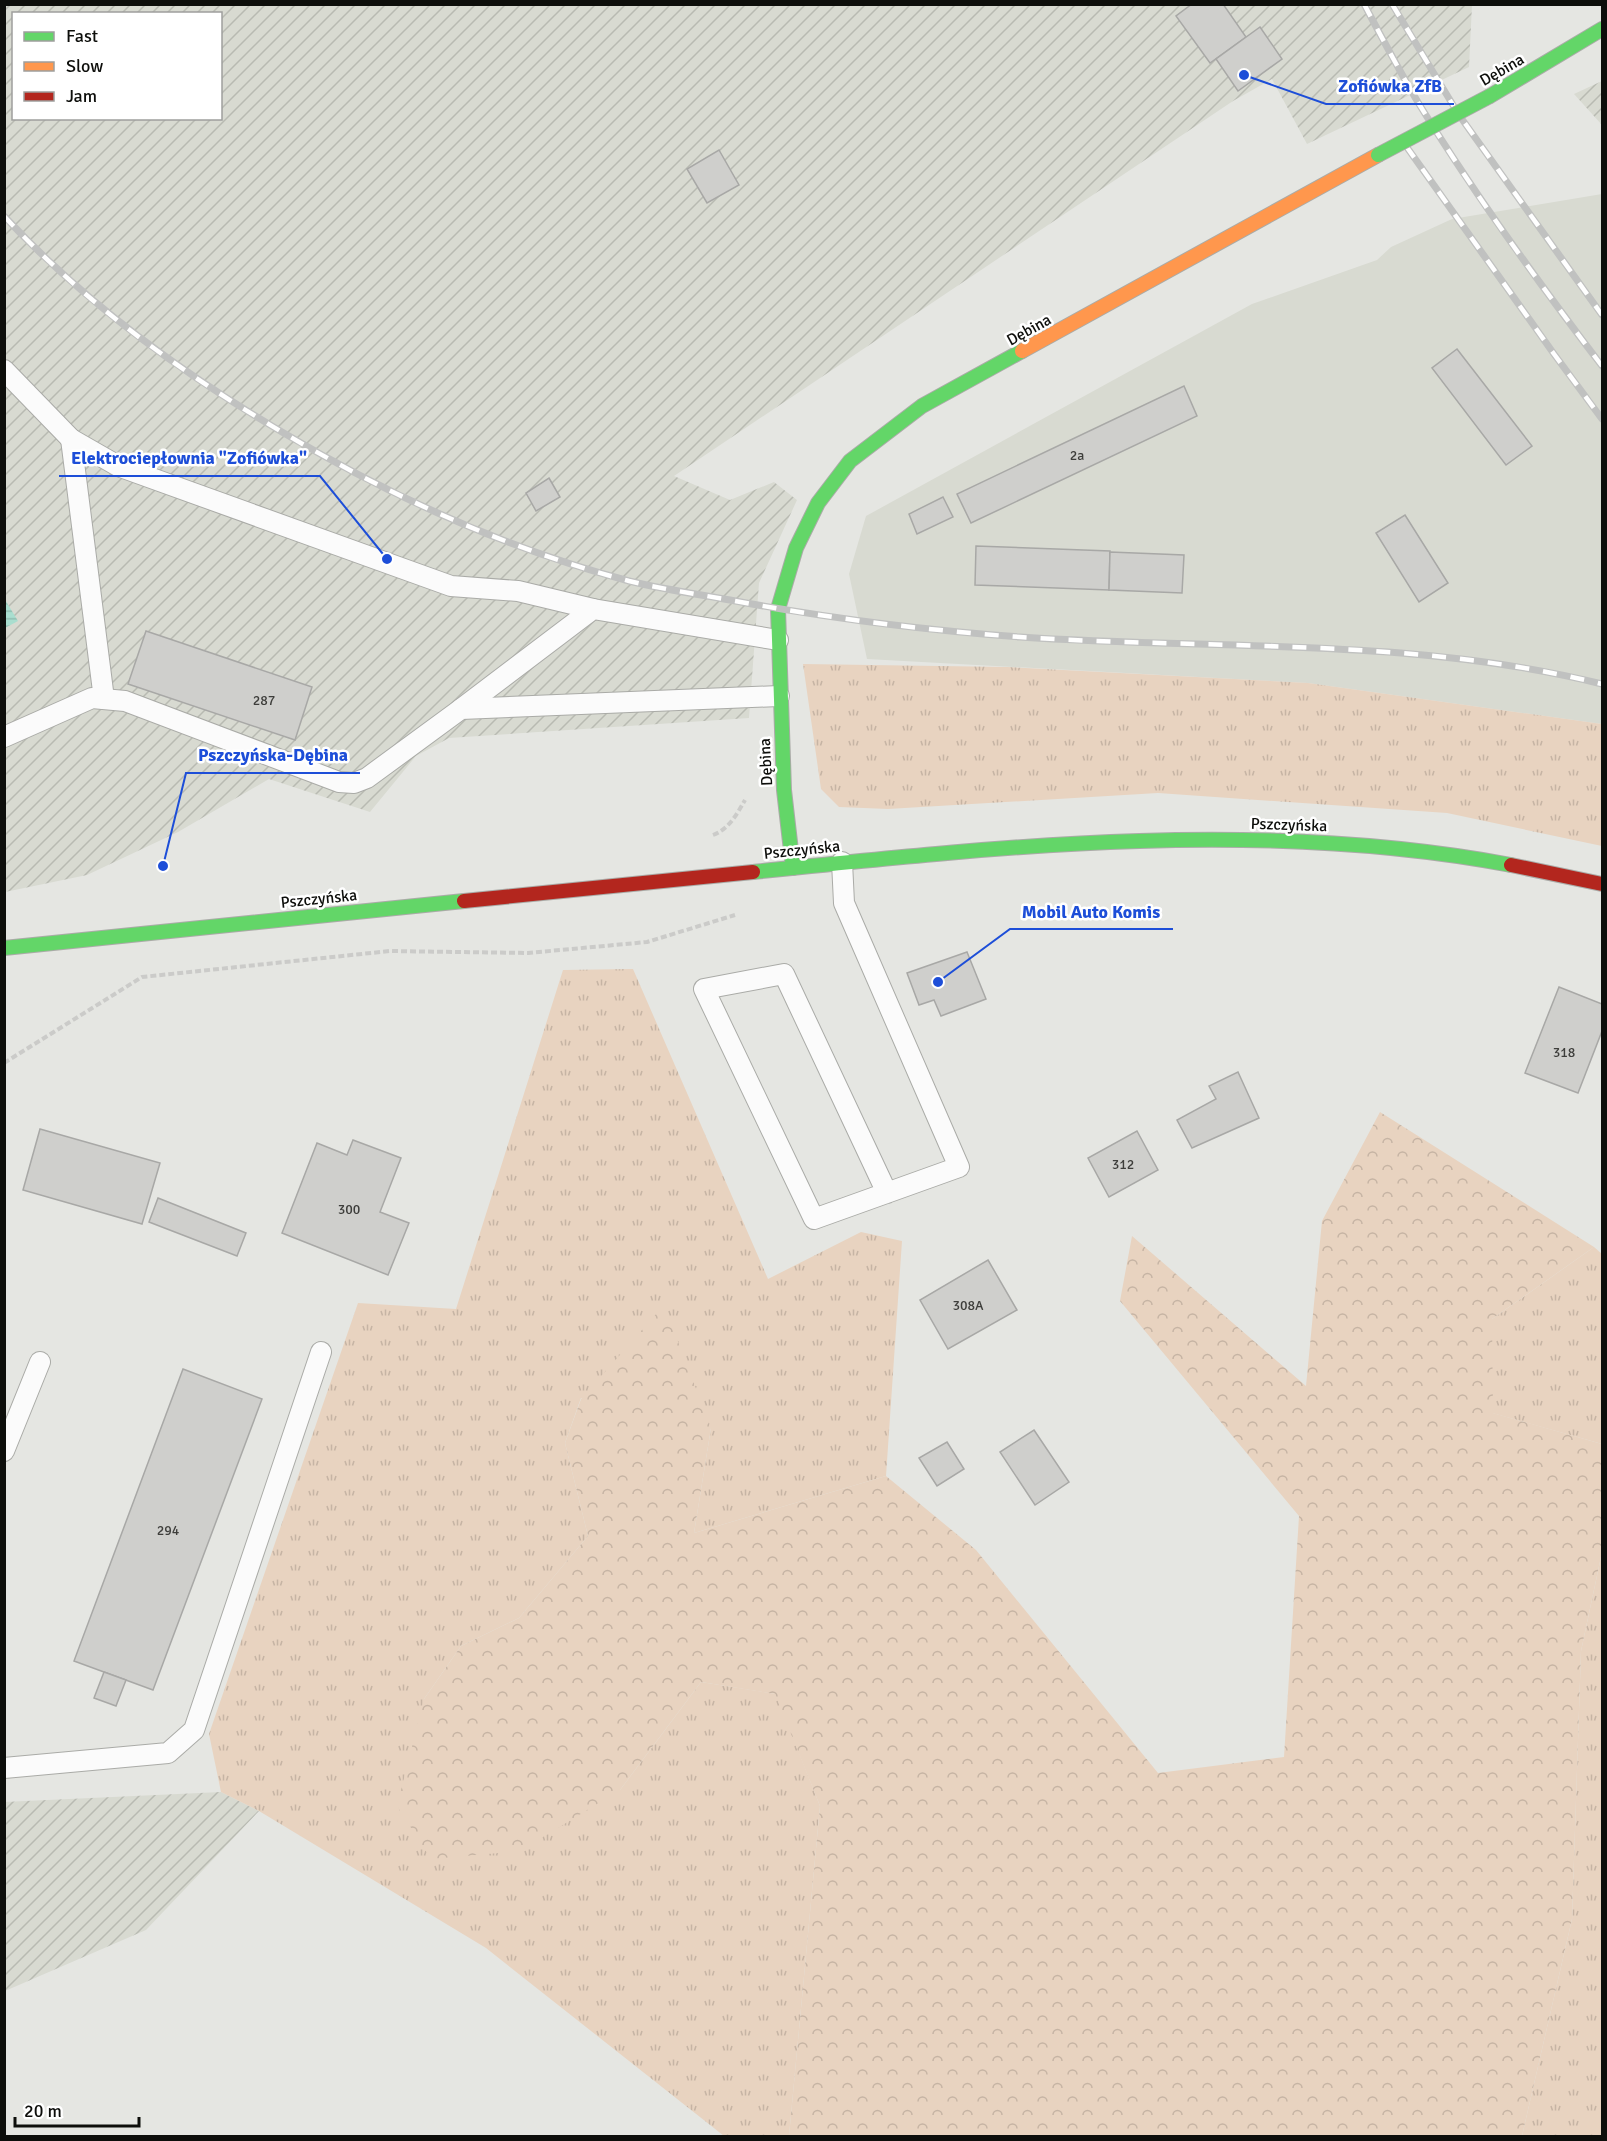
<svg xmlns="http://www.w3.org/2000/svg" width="1607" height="2141" font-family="Signika,sans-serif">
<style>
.built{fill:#d8dad1}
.industrial{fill:url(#industrial-furrows);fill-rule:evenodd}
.grass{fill:url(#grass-tufts)}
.forest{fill:url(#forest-crowns)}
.water{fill:url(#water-rules)}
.building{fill:#cfcfcc;stroke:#a8a8a6;stroke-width:1.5}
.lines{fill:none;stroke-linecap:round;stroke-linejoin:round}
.lane-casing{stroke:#aaaba7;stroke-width:22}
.fast-casing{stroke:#aaaba7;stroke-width:16}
.slow-casing{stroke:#aaaba7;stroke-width:16}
.jam-casing{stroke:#aaaba7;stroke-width:16}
.path{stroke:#cbcbc9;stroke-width:4;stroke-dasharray:6 3;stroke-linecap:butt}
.lane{stroke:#fbfbfb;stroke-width:20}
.fast{stroke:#63d668;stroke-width:14}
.slow{stroke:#ff974d;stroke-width:14}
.jam{stroke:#b3261e;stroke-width:14}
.rail-casing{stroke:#c0c1c0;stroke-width:7}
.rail{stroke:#fff;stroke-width:4.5;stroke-dasharray:14;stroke-linecap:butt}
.fast-bridge-casing{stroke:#aaaba7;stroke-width:16;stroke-linecap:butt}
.fast-bridge{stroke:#63d668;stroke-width:14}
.labels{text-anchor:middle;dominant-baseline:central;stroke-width:5;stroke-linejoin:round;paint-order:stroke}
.number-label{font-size:14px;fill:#3e3e3b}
.street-label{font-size:16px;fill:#0d0e0b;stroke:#fff}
.leader{fill:none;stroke:#1d4ed8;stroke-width:2}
.callout-dot{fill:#1d4ed8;stroke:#fff;stroke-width:2}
.callout-label{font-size:18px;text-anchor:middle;font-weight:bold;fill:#1d4ed8;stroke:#fff;stroke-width:5;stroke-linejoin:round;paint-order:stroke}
</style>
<defs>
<pattern id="industrial-furrows" width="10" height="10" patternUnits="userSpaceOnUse" patternTransform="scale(1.5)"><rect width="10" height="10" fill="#d8dad1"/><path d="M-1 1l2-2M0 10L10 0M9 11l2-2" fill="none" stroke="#b8bab2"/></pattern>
<pattern id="grass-tufts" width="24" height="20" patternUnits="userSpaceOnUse" patternTransform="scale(1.5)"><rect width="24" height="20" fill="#e8d3c0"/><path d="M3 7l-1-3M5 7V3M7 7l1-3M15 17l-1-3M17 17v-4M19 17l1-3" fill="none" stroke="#c6b4a4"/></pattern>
<pattern id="forest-crowns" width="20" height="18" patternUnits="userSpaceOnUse" patternTransform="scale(1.5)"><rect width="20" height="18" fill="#e8d3c0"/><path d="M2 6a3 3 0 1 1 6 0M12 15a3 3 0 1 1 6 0" fill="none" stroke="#c6b4a4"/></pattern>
<pattern id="water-rules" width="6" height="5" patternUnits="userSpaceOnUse" patternTransform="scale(1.5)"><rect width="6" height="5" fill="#a9decf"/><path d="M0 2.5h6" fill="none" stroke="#90bdb0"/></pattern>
</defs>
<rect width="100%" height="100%" fill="#e5e6e2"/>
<!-- built -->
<polygon class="built" points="1602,194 1602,724 1308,683 867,659 849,574 866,516 1252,304 1377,260 1391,247 1452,219"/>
<!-- industrial -->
<g class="industrial">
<path d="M 4,5 L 1472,5 L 1469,67 L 1307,144 L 1272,79 L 1233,101 L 674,476 L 730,500 L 774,482 L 797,500 L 759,583 L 749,718 L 449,738 L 416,756 L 370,812 L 269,779 L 178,832 L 87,875 L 5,892 ZM 14,14 L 220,14 L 220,118 L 14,118 Z"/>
<polygon points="1602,81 1602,125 1574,94"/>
<polygon points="221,1792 259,1811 146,1930 5,1991 4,1802"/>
</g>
<!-- grass -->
<g class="grass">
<polygon points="803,664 1007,667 1308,683 1602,724 1602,846 1447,813 1158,793 888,809 839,807 821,789"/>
<polygon points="633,969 768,1279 861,1232 902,1241 886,1476 694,1533 711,1428 581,1398 565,1443 588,1536 519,1618 461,1646 424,1699 620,1790 701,1682 776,1694 820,1806 789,2136 724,2136 486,1948 259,1811 221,1792 209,1734 358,1303 456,1309 563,970"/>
<polygon points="1594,1247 1602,1254 1602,1444 1492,1413 1492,1319"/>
<polygon points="1602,1552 1602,2136 1522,2136 1572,1919 1581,1651"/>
</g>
<!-- forest -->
<polygon class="forest" points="1380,1112 1594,1247 1492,1319 1493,1413 1602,1444 1602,1552 1581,1651 1572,1919 1522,2136 789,2136 820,1806 775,1694 701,1682 620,1790 520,1851 431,1859 397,1806 424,1699 461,1646 519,1618 588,1536 565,1443 581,1399 664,1305 711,1428 694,1533 886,1476 976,1550 1158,1773 1284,1757 1299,1516 1120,1301 1132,1236 1306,1386 1322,1221"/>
<!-- water -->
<polygon class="water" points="4,598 18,621 5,628 4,628"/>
<!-- building -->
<g class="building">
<polygon points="1192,4 1223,4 1246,37 1210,63 1176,16"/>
<polygon points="1260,27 1282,59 1238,91 1216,59"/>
<polygon points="719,150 739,185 707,203 687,169"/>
<polygon points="1457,349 1532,446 1506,465 1432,368"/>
<polygon points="1184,386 1197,416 971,523 957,494"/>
<polygon points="549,478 560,497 536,511 526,493"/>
<polygon points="943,497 953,517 917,534 909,514"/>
<polygon points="1405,515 1448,583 1419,602 1376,533"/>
<polygon points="976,546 1110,551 1109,590 975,585"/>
<polygon points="1110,552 1184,555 1182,593 1109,590"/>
<polygon points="146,631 312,687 295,740 128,684"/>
<polygon points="967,952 986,999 941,1016 934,1000 919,1005 907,973"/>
<polygon points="1559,987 1602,1004 1602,1031 1578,1093 1525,1073"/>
<polygon points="1238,1072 1259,1118 1192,1148 1177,1120 1216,1099 1209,1086"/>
<polygon points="40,1129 160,1163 142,1224 23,1190"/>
<polygon points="1137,1131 1158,1170 1109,1197 1088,1158"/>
<polygon points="353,1140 401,1158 380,1212 409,1223 388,1275 282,1233 317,1143 347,1155"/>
<polygon points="158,1198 246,1233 237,1256 149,1222"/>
<polygon points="988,1260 1017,1310 948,1349 920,1300"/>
<polygon points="183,1369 262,1399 153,1690 74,1661"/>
<polygon points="1034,1430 1069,1482 1035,1505 1000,1452"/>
<polygon points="947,1442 964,1469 937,1486 919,1458"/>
<polygon points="104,1672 126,1680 116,1706 94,1698"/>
</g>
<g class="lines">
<defs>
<g id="lane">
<polyline points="4,370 71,439 118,466 451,586 518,591 593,609"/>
<polyline points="71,439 104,699"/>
<polyline points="461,709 593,609 778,640"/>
<polyline points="4,737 92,698 125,701 339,782 354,783 367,778 461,709 779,696"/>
<polyline points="842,862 844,903 959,1167 814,1219 704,989 784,974 887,1193"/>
<polyline points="4,1451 40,1362"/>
<polyline points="4,1768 168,1753 194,1730 321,1352"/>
</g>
<g id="fast">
<polyline points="1490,96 1602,29"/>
<polyline points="793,868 784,790 778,609 796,548 818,503 850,461 922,406 1022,351"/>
<path d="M 753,872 C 1004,846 1261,818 1511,865"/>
<polyline points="4,948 464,901"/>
</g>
<polyline id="slow" points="1022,351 1378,155"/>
<g id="jam">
<polyline points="1511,865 1602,884"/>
<polyline points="464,901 753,872"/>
</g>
</defs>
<!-- lane casing -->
<use href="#lane" class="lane-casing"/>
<!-- fast casing -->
<use href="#fast" class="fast-casing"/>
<!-- slow casing -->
<use href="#slow" class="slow-casing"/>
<!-- jam casing -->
<use href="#jam" class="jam-casing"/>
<!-- path -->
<g class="path">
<path d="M 713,835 C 729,829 737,814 745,800"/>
<polyline points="4,1063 142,977 390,951 528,953 647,942 735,915"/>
</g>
<!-- lane -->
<use href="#lane" class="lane"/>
<!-- fast -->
<use href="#fast" class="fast"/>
<!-- slow -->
<use href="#slow" class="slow"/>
<!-- jam -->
<use href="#jam" class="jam"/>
<defs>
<g id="rail">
<path d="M 1364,4 C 1382,38 1400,72 1419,104 C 1475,195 1538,282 1602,366"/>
<polyline points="1392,4 1459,115 1602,315"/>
<polyline points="1406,146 1554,354 1602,419"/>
<path d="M 4,216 C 85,303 180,372 282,432 C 390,496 507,549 629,581 C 662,589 696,594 730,600 C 826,618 923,630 1020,637 C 1215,650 1412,637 1602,684"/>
</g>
</defs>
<!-- rail casing -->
<use href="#rail" class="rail-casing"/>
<!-- rail -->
<use href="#rail" class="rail"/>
<defs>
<polyline id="fast-bridge" points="1378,155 1490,96"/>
</defs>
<!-- fast-bridge casing -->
<use href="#fast-bridge" class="fast-bridge-casing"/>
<!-- fast-bridge -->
<use href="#fast-bridge" class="fast-bridge"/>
</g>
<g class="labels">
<!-- number labels -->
<g class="number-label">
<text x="1077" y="455">2a</text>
<text x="264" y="700">287</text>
<text x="1564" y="1052">318</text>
<text x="1123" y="1164">312</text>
<text x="349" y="1209">300</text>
<text x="968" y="1305">308A</text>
<text x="168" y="1530">294</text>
</g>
<!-- street labels -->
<g class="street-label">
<text transform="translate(1502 70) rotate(-30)">Dębina</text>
<text transform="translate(1029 330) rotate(-29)">Dębina</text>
<text transform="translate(766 762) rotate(-93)">Dębina</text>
<text transform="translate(1289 825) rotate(2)">Pszczyńska</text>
<text transform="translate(802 850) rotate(-6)">Pszczyńska</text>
<text transform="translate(319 899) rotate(-6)">Pszczyńska</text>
</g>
</g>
<!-- callouts -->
<path class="leader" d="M1244 75L1326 104H1454M387 559L320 476H59M163 866L186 773H360M938 982L1010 929H1173"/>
<g class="callout-dot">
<circle cx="1244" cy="75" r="6"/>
<circle cx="387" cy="559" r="6"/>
<circle cx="163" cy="866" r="6"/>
<circle cx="938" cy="982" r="6"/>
</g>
<g class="callout-label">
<text x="1390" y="92">Zofiówka ZfB</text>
<text x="189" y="464">Elektrociepłownia "Zofiówka"</text>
<text x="273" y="761">Pszczyńska-Dębina</text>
<text x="1091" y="918">Mobil Auto Komis</text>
</g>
<!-- border -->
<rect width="1607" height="2141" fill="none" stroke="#0d0e0b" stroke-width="12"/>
<!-- legend -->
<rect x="12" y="12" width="210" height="108" fill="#ffffff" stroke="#9e9f9d" stroke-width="1.5"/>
<rect x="24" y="32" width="30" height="9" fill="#63d668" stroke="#9e9f9d" stroke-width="1.5"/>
<text x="66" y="42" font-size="18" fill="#0d0e0b">Fast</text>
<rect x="24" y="62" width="30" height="9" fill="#ff974d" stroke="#9e9f9d" stroke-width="1.5"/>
<text x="66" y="72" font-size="18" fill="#0d0e0b">Slow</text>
<rect x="24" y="92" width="30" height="9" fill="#b3261e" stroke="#9e9f9d" stroke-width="1.5"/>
<text x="66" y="102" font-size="18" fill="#0d0e0b">Jam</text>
<!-- scale -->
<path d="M15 2117v9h124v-9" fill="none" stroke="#0d0e0b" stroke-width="3"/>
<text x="24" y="2117" font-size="18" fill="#0d0e0b" stroke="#ffffff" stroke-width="4.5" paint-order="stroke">20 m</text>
</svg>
